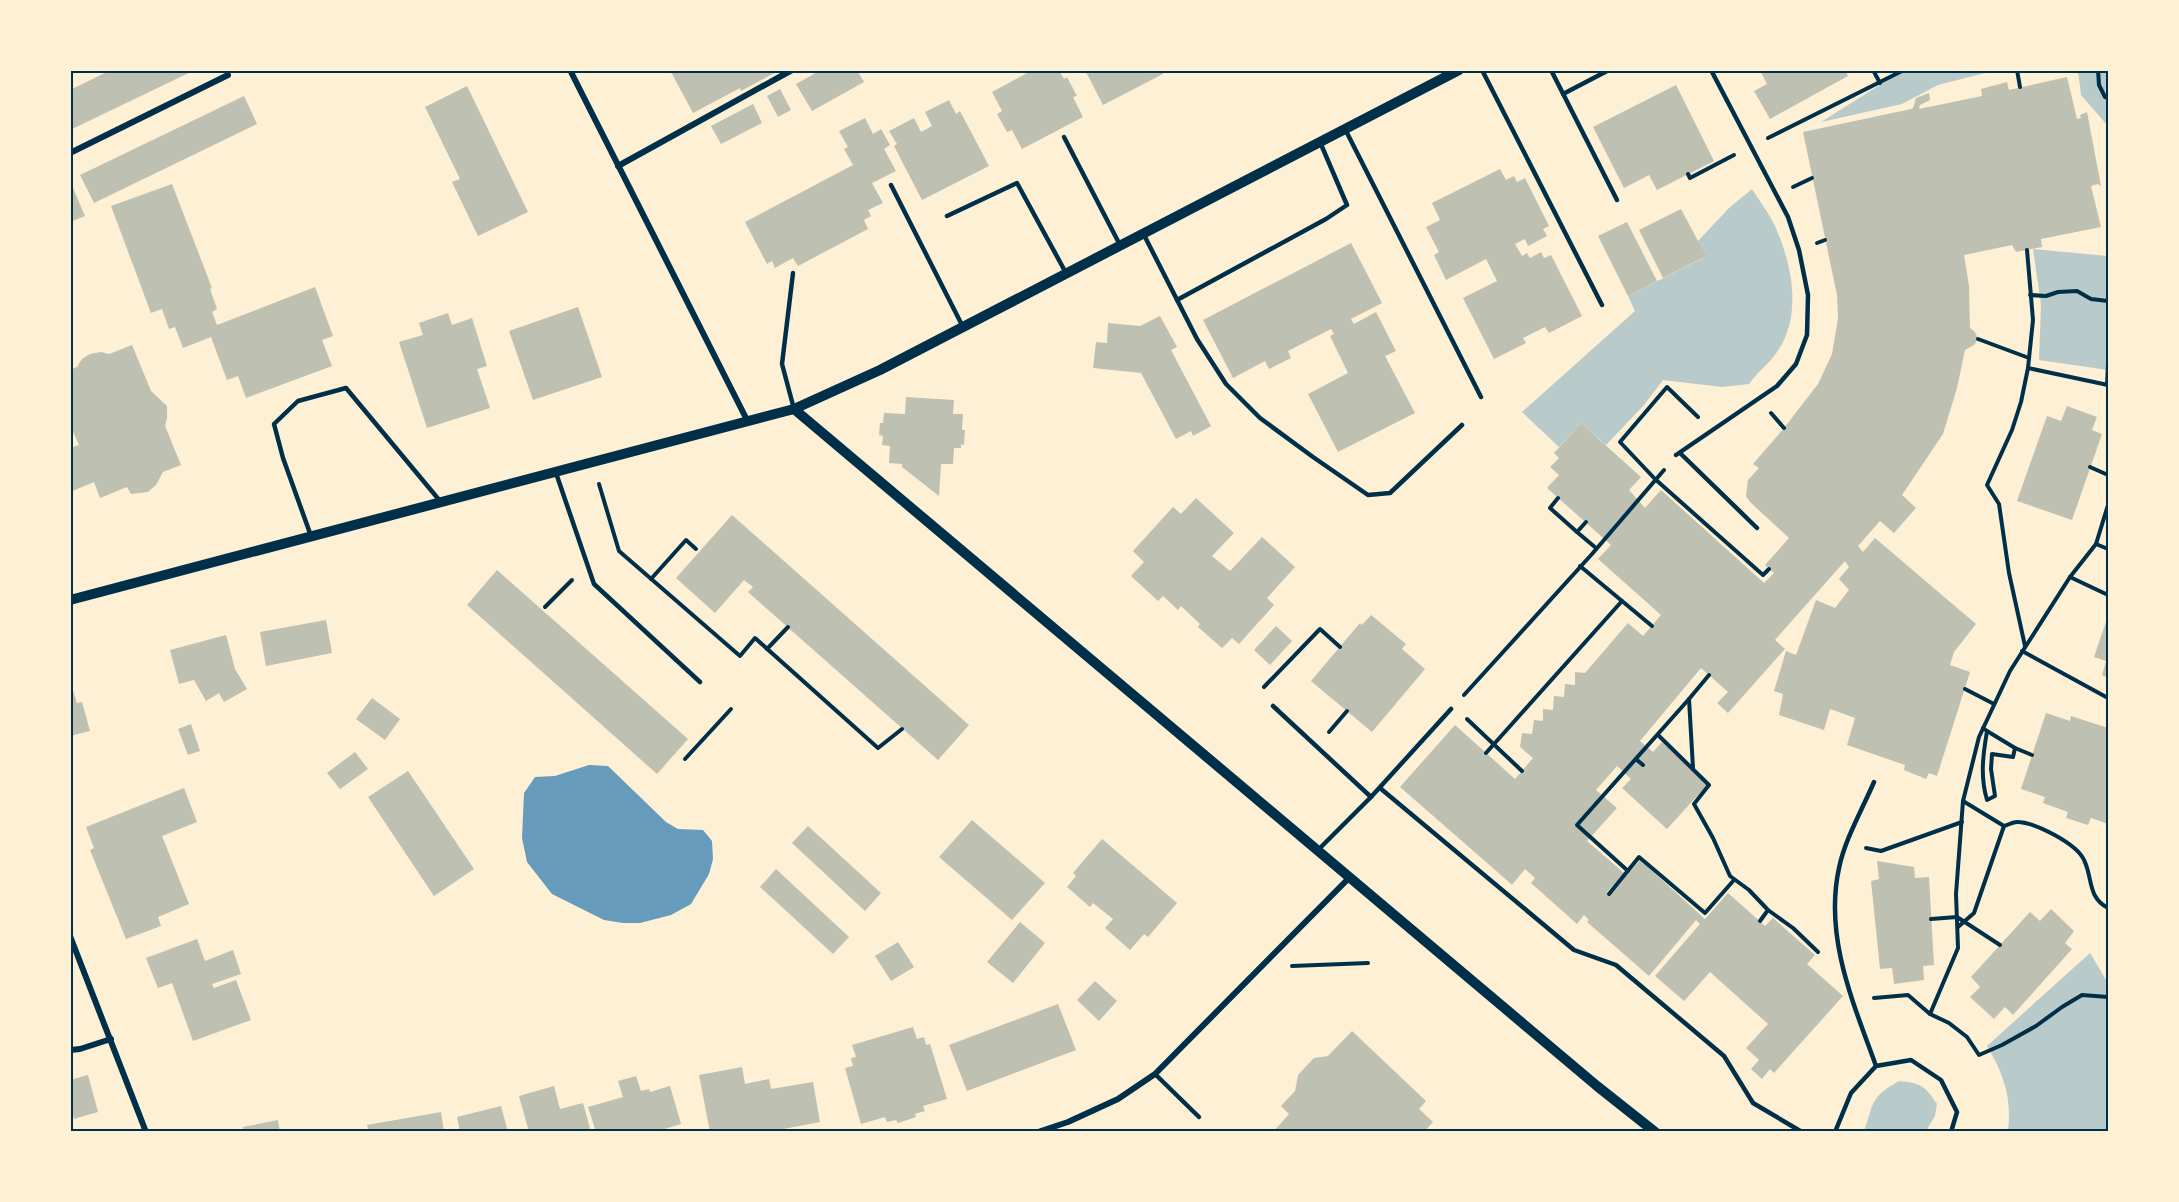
<svg xmlns="http://www.w3.org/2000/svg" width="2179" height="1202" font-family="'Exo 2',sans-serif">
<style>
.green{fill:#b9caca}
.water{fill:#669bbc}
.building{fill:#bec0b2}
.lines{fill:none;stroke-linecap:round;stroke-linejoin:round}
.path{stroke:#003049;stroke-width:4}
.service{stroke:#003049;stroke-width:4.5}
.minor{stroke:#003049;stroke-width:6}
.tertiary{stroke:#003049;stroke-width:10}
.neatline{fill:none;stroke:#003049;stroke-width:2}
</style>
<rect width="100%" height="100%" fill="#fdf0d5"/>
<!-- green -->
<g class="green">
<polygon points="1902,71 1993,71 1938,85 1902,104 1821,122"/>
<polygon points="2078,71 2108,71 2108,126 2081,95"/>
<path d="M 1752,189 C 1759,200 1768,212 1774,224 C 1792,263 1803,315 1777,352 C 1769,364 1757,372 1749,384 L 1722,387 L 1663,380 L 1644,405 L 1606,445 L 1581,423 L 1559,447 L 1522,412 L 1635,311 L 1628,296 L 1703,258 L 1698,241 L 1729,208 Z"/>
<polygon points="2033,249 2108,256 2108,370 2039,360 2041,304"/>
<path d="M 2090,953 L 2108,983 L 2108,1131 L 2008,1131 C 2012,1099 2004,1074 1987,1046 Z"/>
<path d="M 1899,1081 C 1921,1083 1925,1086 1937,1104 L 1935,1116 L 1926,1131 L 1864,1131 C 1874,1103 1870,1097 1899,1081 Z"/>
</g>
<!-- water -->
<polygon class="water" points="589,765 608,766 666,822 678,829 703,830 712,841 713,859 709,874 691,904 671,915 640,923 623,923 604,920 552,894 527,862 522,838 524,793 535,777 555,776"/>
<!-- building -->
<g class="building">
<polygon points="111,70 195,70 70,130 70,90"/>
<polygon points="670,70 780,70 741,91 740,88 693,113"/>
<polygon points="821,70 857,70 864,82 812,111 796,84"/>
<polygon points="1033,70 1059,70 1064,79 1067,77 1077,96 1073,97 1083,117 1022,149 1012,130 1007,132 997,114 1002,111 992,92"/>
<polygon points="1085,70 1161,70 1163,74 1103,105"/>
<polygon points="1760,70 1845,70 1848,76 1770,119 1754,91 1767,84"/>
<polygon points="2067,77 2077,119 2081,118 2080,115 2087,112 2101,186 2098,184 2091,186 2101,227 2041,239 2042,247 2016,252 2012,245 1964,255 1969,286 1970,328 1975,332 1978,339 1974,345 1965,350 1957,388 1943,434 1902,495 1916,508 1894,533 1880,521 1858,546 1863,552 1875,538 1976,624 1954,652 1950,665 1970,672 1937,776 1929,773 1926,779 1904,770 1905,765 1847,745 1855,718 1830,709 1824,730 1779,715 1783,694 1774,691 1786,651 1796,655 1816,600 1835,608 1849,590 1839,579 1849,567 1845,561 1775,640 1785,649 1728,713 1717,703 1728,692 1701,668 1640,741 1653,752 1662,742 1708,784 1667,829 1622,788 1631,779 1617,766 1596,790 1617,808 1587,841 1624,873 1607,892 1610,895 1640,860 1705,919 1728,893 1765,926 1773,918 1815,955 1807,964 1843,996 1774,1073 1770,1069 1762,1079 1751,1069 1759,1060 1746,1048 1768,1024 1710,972 1684,1001 1655,976 1700,924 1696,920 1649,976 1587,922 1589,920 1584,915 1577,924 1531,883 1535,878 1525,869 1512,885 1510,883 1400,787 1455,725 1515,779 1533,758 1520,747 1522,733 1532,734 1534,720 1543,721 1543,709 1553,710 1554,696 1564,697 1565,684 1575,685 1575,672 1585,673 1628,623 1643,636 1661,615 1598,559 1611,545 1547,488 1559,475 1550,467 1559,458 1554,453 1581,423 1641,477 1629,490 1645,508 1661,490 1764,583 1774,573 1765,565 1789,538 1750,502 1746,496 1748,480 1759,468 1753,464 1784,428 1818,384 1832,354 1838,318 1837,295 1803,132 1911,109 1913,108 1916,98 1929,93 1930,100 1920,105 1919,109 1982,96 1981,89 2007,82 2009,90"/>
<polygon points="1676,85 1714,161 1657,190 1649,175 1624,188 1593,127"/>
<polygon points="467,86 528,212 478,236 452,182 460,179 425,107"/>
<polygon points="780,89 791,110 778,117 767,96"/>
<polygon points="244,96 257,124 94,203 80,175"/>
<polygon points="949,100 956,114 960,111 989,166 922,200 894,146 897,144 889,131 914,118 921,132 932,126 925,112"/>
<polygon points="753,104 762,123 721,144 711,126"/>
<polygon points="865,118 873,134 881,129 890,145 884,149 896,171 872,183 883,203 868,210 871,216 864,220 868,229 798,266 793,258 775,268 772,261 767,264 745,222 853,165 844,149 848,147 839,131"/>
<polygon points="1500,169 1506,180 1514,176 1517,182 1525,178 1549,226 1543,229 1547,236 1528,246 1525,239 1515,244 1522,256 1527,253 1530,258 1541,252 1544,258 1551,255 1582,316 1549,333 1545,327 1523,338 1526,343 1494,359 1463,298 1497,281 1486,259 1446,280 1434,255 1439,252 1426,227 1440,220 1432,203"/>
<polygon points="70,181 85,216 70,222"/>
<polygon points="172,184 212,288 210,289 217,309 212,312 217,325 315,287 333,336 322,340 332,366 246,398 238,376 227,380 211,337 183,348 175,327 169,329 162,309 151,313 111,206"/>
<polygon points="1681,209 1706,256 1663,278 1639,230"/>
<polygon points="1627,222 1657,281 1628,296 1598,236"/>
<polygon points="1351,243 1382,303 1351,319 1354,324 1376,312 1396,351 1385,356 1415,413 1338,452 1308,394 1348,373 1330,336 1334,334 1331,329 1288,351 1291,358 1269,369 1265,361 1233,378 1203,320"/>
<polygon points="578,307 602,377 533,400 509,331"/>
<polygon points="448,313 452,325 472,318 487,366 477,369 490,408 427,428 399,342 423,335 419,323"/>
<polygon points="1160,316 1177,347 1171,350 1211,426 1193,436 1191,431 1176,439 1141,373 1093,368 1096,342 1107,343 1108,323 1140,326"/>
<polygon points="132,345 151,391 167,406 167,418 165,426 181,465 163,472 156,485 148,492 131,494 127,487 100,498 94,482 70,492 70,448 79,445 70,425 70,370 77,367 82,359 90,354 101,352 109,354"/>
<polygon points="906,397 954,400 953,414 963,414 962,430 965,430 964,445 961,444 961,448 954,448 953,464 941,464 939,496 902,467 902,464 889,463 890,446 882,445 883,436 879,435 880,423 883,423 884,413 905,414"/>
<polygon points="2067,406 2097,417 2092,430 2102,434 2072,520 2017,501 2047,416 2061,421"/>
<polygon points="1196,498 1234,533 1212,556 1230,571 1262,537 1295,567 1267,598 1274,605 1239,644 1232,638 1222,648 1198,627 1200,624 1181,606 1178,610 1163,596 1158,601 1131,576 1144,562 1133,551 1173,507 1181,514"/>
<polygon points="732,515 969,725 938,760 748,592 753,587 744,580 715,613 676,578"/>
<polygon points="497,570 688,739 657,774 467,605"/>
<polygon points="1371,615 1406,644 1402,649 1425,669 1372,732 1311,681 1360,623 1362,625"/>
<polygon points="2108,616 2108,678 2102,675 2106,661 2094,657"/>
<polygon points="326,620 332,653 266,666 260,632"/>
<polygon points="1276,626 1292,641 1270,665 1254,650"/>
<polygon points="226,635 235,669 247,689 224,702 219,693 206,701 194,680 179,684 170,650"/>
<polygon points="70,681 77,703 82,702 90,731 70,736"/>
<polygon points="372,698 400,719 385,740 356,719"/>
<polygon points="2046,713 2070,721 2071,716 2108,728 2108,824 2091,818 2088,825 2066,818 2068,812 2043,803 2045,797 2021,789"/>
<polygon points="191,724 200,751 188,755 178,729"/>
<polygon points="355,752 368,769 340,789 327,773"/>
<polygon points="408,771 474,869 434,896 368,797"/>
<polygon points="184,788 197,822 162,836 189,904 158,917 161,926 126,939 90,850 94,848 86,827"/>
<polygon points="972,820 1045,883 1012,920 939,857"/>
<polygon points="808,826 881,893 865,911 792,843"/>
<polygon points="1102,839 1177,903 1148,937 1144,934 1130,950 1105,928 1113,919 1093,903 1090,907 1067,887 1076,876 1073,873"/>
<polygon points="1877,861 1914,867 1915,878 1929,877 1934,965 1923,966 1924,980 1894,984 1892,968 1880,969 1871,881 1879,879"/>
<polygon points="776,869 849,937 833,954 760,887"/>
<polygon points="2051,909 2074,931 2065,943 2072,949 2013,1015 2005,1007 1994,1019 1970,997 1980,987 1971,977 2030,912 2040,921"/>
<polygon points="1020,922 1045,943 1013,983 987,962"/>
<polygon points="197,939 205,961 233,950 241,974 212,984 214,988 236,980 251,1020 193,1041 172,983 158,988 146,958"/>
<polygon points="898,942 914,967 891,981 875,956"/>
<polygon points="1095,981 1117,1001 1099,1021 1077,1000"/>
<polygon points="1058,1004 1076,1050 967,1091 949,1045"/>
<polygon points="913,1027 917,1039 924,1037 926,1045 930,1044 947,1099 923,1106 925,1111 915,1114 916,1117 898,1123 896,1120 887,1122 885,1117 861,1124 845,1068 853,1066 851,1058 856,1057 852,1045"/>
<polygon points="1352,1031 1426,1101 1419,1109 1433,1122 1424,1132 1273,1132 1289,1114 1281,1106 1295,1091 1298,1075 1314,1058 1328,1056"/>
<polygon points="742,1067 745,1084 769,1079 771,1089 813,1082 820,1122 768,1132 710,1132 699,1075"/>
<polygon points="88,1075 98,1112 74,1119 70,1107 70,1080"/>
<polygon points="636,1076 641,1091 649,1089 650,1092 670,1086 681,1124 661,1130 661,1132 596,1132 588,1107 623,1097 618,1081"/>
<polygon points="554,1086 560,1109 583,1103 591,1132 529,1132 519,1096"/>
<polygon points="501,1106 508,1132 460,1132 457,1117"/>
<polygon points="441,1112 444,1132 369,1132 367,1125"/>
<polygon points="278,1120 280,1132 244,1132 243,1127"/>
</g>
<g class="lines">
<!-- path -->
<g class="path">
<polyline points="1873,70 1880,83"/>
<polyline points="2017,70 2020,87"/>
<polyline points="2098,70 2099,85 2105,97 2108,98"/>
<polyline points="1768,138 1904,70"/>
<polyline points="1688,174 1690,178 1734,155"/>
<polyline points="1793,187 1812,178"/>
<polyline points="1817,243 1825,240"/>
<polyline points="2030,295 2046,296 2058,292 2077,291 2091,299 2108,301"/>
<polyline points="1978,339 2029,358"/>
<polyline points="2028,368 2108,385"/>
<polyline points="2107,385 2108,364"/>
<polyline points="1771,413 1784,428"/>
<polyline points="1698,417 1667,387 1620,442 1655,479 1763,575 1769,569"/>
<polyline points="2090,467 2108,475"/>
<polyline points="599,484 619,551 740,656 755,638 878,748 902,729"/>
<polyline points="1558,498 1550,508 1577,532"/>
<polyline points="1586,522 1577,532 1596,548"/>
<polyline points="2096,544 2108,549"/>
<polyline points="1580,566 1652,626"/>
<polyline points="2070,577 2108,595"/>
<polyline points="651,579 686,540 696,549"/>
<polyline points="545,607 572,580"/>
<polyline points="2025,646 2009,573 1999,504 1987,485 2012,430 2021,402 2028,368 2033,320 2027,250"/>
<polyline points="767,649 788,627"/>
<polyline points="2022,651 2108,698"/>
<polyline points="1264,687 1320,629 1340,647"/>
<polyline points="1965,689 1994,704"/>
<polyline points="1464,695 1592,554 1664,470"/>
<polyline points="1467,719 1522,771"/>
<path d="M 1983,728 L 1987,731 C 1983,755 1980,776 1987,800 L 1995,796 L 1991,769 L 1992,754 L 2013,757 L 2015,748 L 2032,755"/>
<polyline points="1987,731 2015,748"/>
<polyline points="1329,732 1347,711"/>
<polyline points="1658,735 1709,785 1694,804 1713,838 1730,876 1749,890 1768,910 1793,928 1818,952"/>
<polyline points="1486,753 1622,601"/>
<polyline points="685,759 731,709"/>
<polyline points="1637,760 1643,765"/>
<polyline points="1693,768 1689,699 1709,675"/>
<polyline points="1963,801 2004,826"/>
<polyline points="1866,848 1881,851 1962,822"/>
<polyline points="1628,871 1577,825 1689,699"/>
<polyline points="1609,894 1639,857 1705,913 1734,880"/>
<polyline points="1931,919 1957,917 2000,945"/>
<polyline points="1760,921 1768,910"/>
<path d="M 1958,927 L 1974,913 L 2004,826 C 2008,825 2013,822 2017,822 C 2035,822 2077,844 2084,860 C 2093,878 2087,897 2108,908"/>
<polyline points="1292,966 1368,963"/>
<polyline points="1874,998 1908,995 1930,1014 1949,1023 1967,1037 1979,1055 2002,1045 2036,1026 2062,1007 2082,995 2108,997"/>
<polyline points="1930,1014 1958,948 1956,894 1963,801 1979,737 2010,671 2070,577 2096,544 2108,505"/>
</g>
<!-- service -->
<g class="service">
<polyline points="1482,70 1602,305"/>
<polyline points="1551,70 1617,200"/>
<polyline points="1563,94 1609,70"/>
<polyline points="1345,129 1481,397"/>
<polyline points="1064,137 1120,245"/>
<polyline points="891,185 963,327"/>
<polyline points="947,216 1017,183 1066,273"/>
<polyline points="1143,233 1197,339 1226,384 1260,418 1313,457 1368,495 1390,493 1462,425"/>
<polyline points="793,273 782,364 794,409"/>
<polyline points="1177,300 1326,219 1347,205 1320,142"/>
<polyline points="1680,453 1757,528"/>
<polyline points="1676,455 1777,386 1796,364 1807,335 1808,295 1799,250 1788,217 1711,70"/>
<polyline points="556,473 594,584 700,682"/>
<polyline points="311,536 283,458 274,424 298,401 346,388 440,501"/>
<polyline points="1273,706 1371,797"/>
<path d="M 1874,782 C 1862,810 1845,839 1839,868 C 1824,937 1853,1002 1876,1066"/>
<polyline points="1380,788 1574,950 1616,965 1724,1056 1753,1103 1802,1132"/>
<polyline points="1318,850 1371,797 1451,709"/>
<polyline points="1155,1074 1199,1117"/>
<polyline points="1835,1132 1851,1093 1876,1066 1911,1060 1941,1080 1957,1112 1951,1132"/>
</g>
<!-- minor -->
<g class="minor">
<polyline points="570,70 748,422"/>
<polyline points="70,153 228,75"/>
<polyline points="618,166 792,70"/>
<polyline points="70,936 146,1132"/>
<polyline points="70,1050 80,1049 111,1039"/>
<polyline points="1038,1132 1068,1122 1118,1099 1155,1074 1350,877"/>
</g>
<!-- tertiary -->
<g class="tertiary">
<polyline points="794,409 1597,1086 1655,1132"/>
<polyline points="70,600 794,409 880,370 1459,70"/>
</g>
</g>
<!-- border -->
<rect width="2179" height="1202" fill="none" stroke="#fdf0d5" stroke-width="144"/>
<rect x="72" y="72" width="2035" height="1058" class="neatline"/>
</svg>
